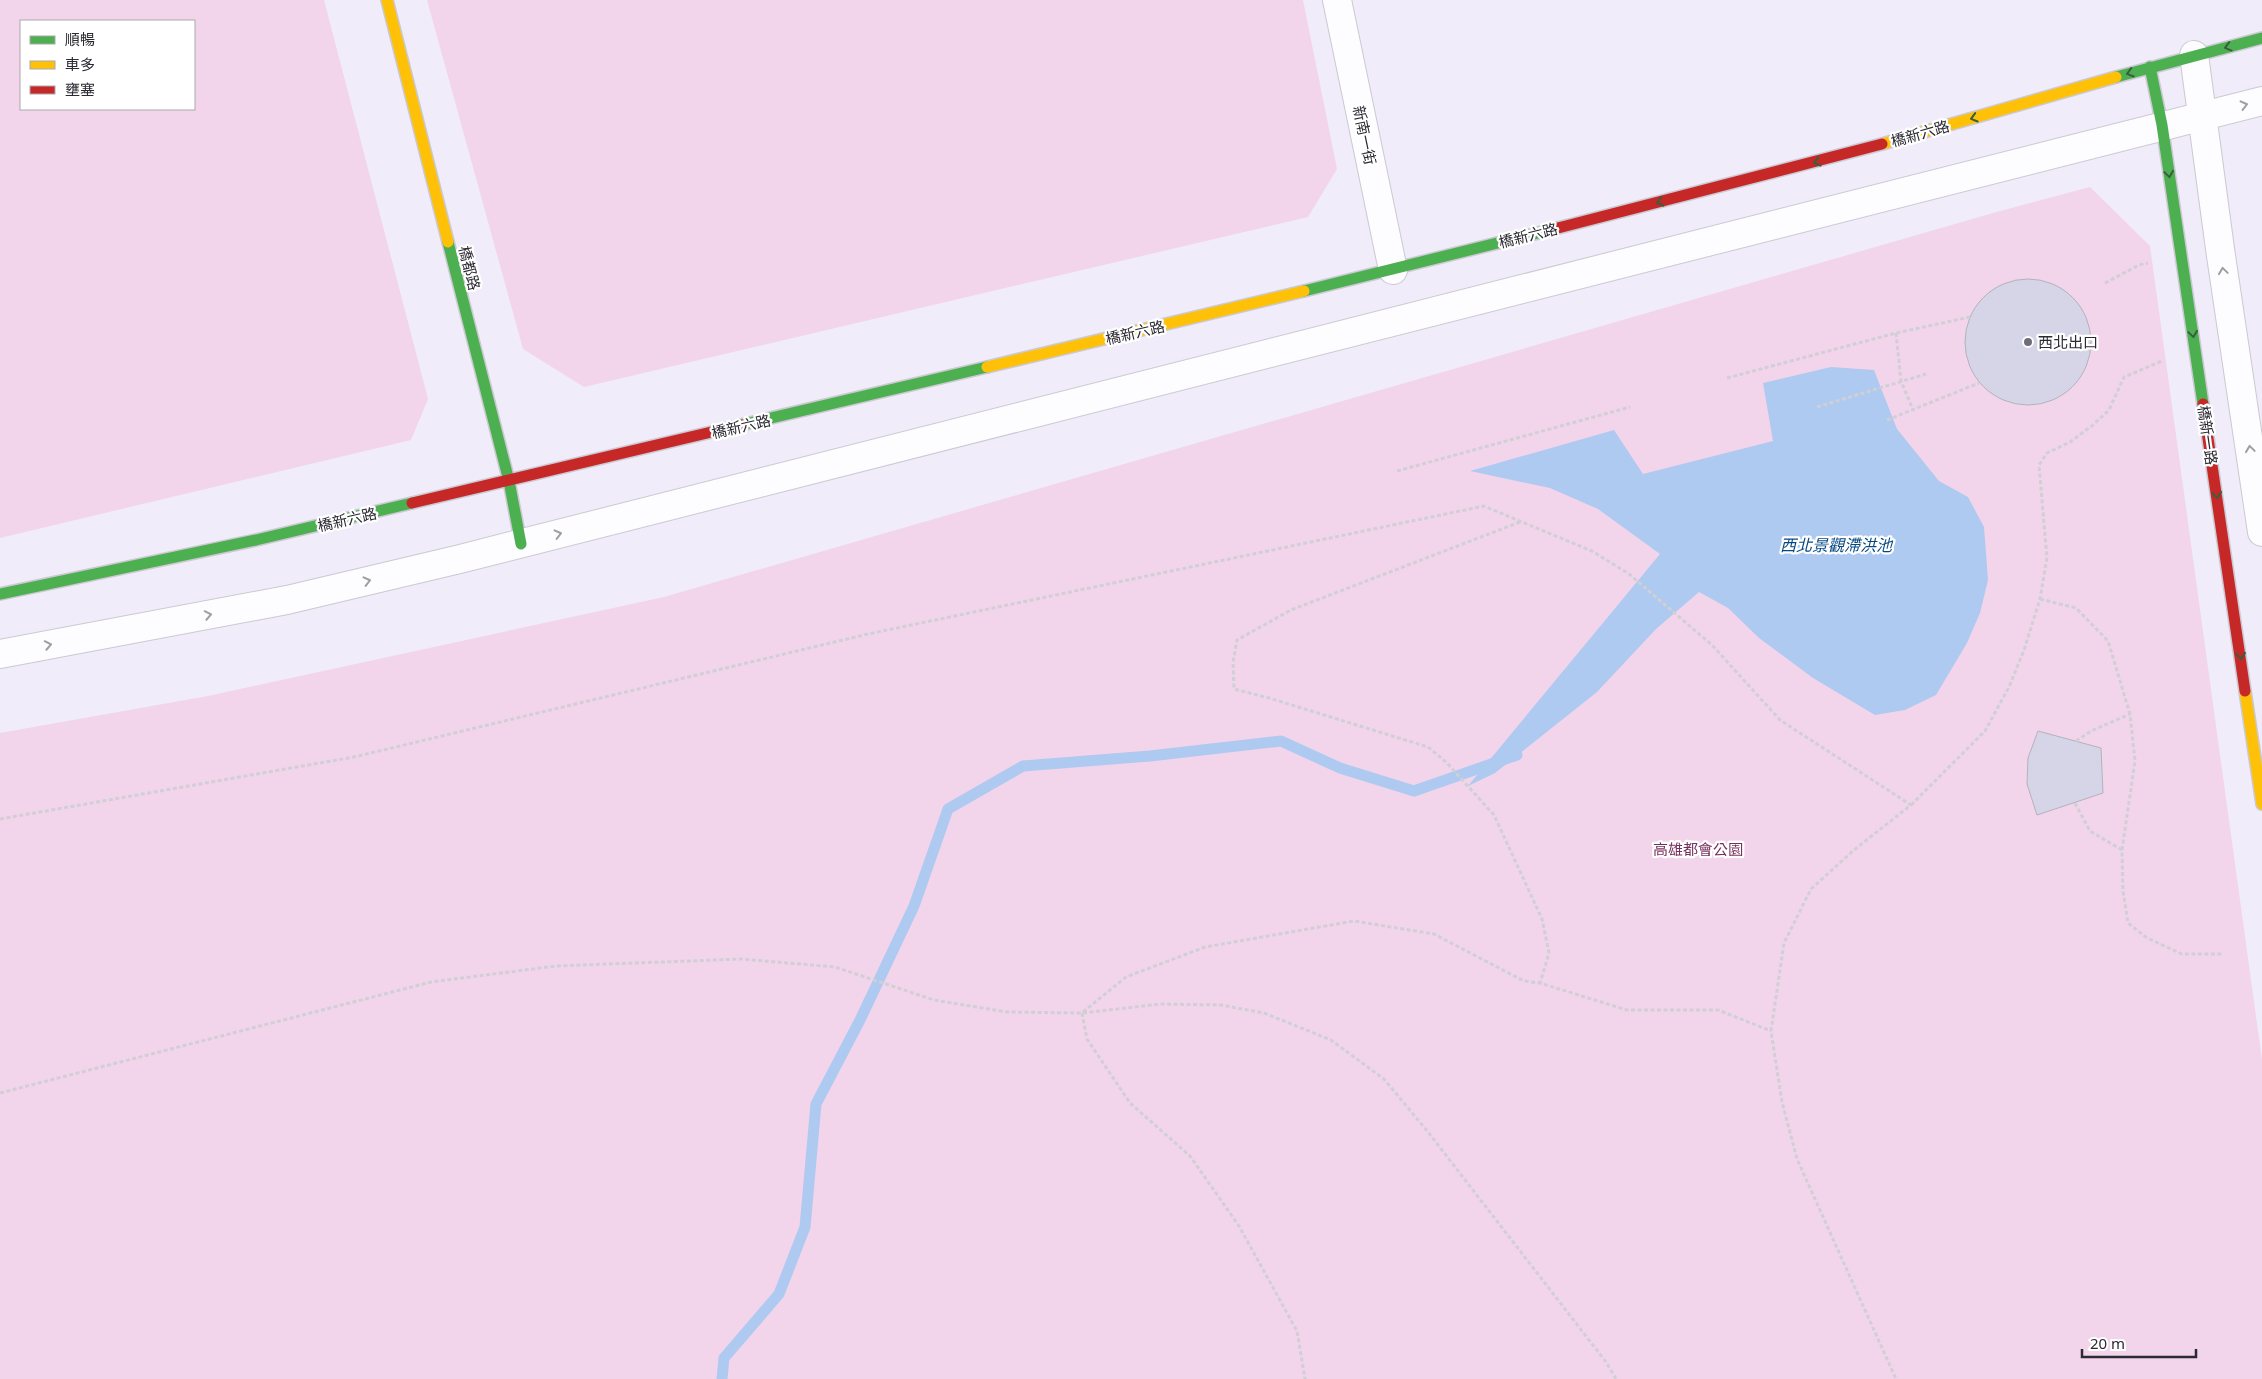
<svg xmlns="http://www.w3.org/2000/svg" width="2262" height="1379" font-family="'Noto Sans','Noto Sans TC',sans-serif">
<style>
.green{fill:#f2d5ea;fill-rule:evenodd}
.water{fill:#aecaf1}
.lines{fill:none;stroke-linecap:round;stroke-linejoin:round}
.stream{stroke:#aecaf1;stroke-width:11}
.building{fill:#d5d5e7;stroke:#b3b2bc}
.street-casing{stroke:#cbc9d2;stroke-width:30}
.fast-casing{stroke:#cbc9d2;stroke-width:14}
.slow-casing{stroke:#cbc9d2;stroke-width:14}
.jam-casing{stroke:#cbc9d2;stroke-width:14}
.path{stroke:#d1cfd5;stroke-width:3;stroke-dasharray:4 2.5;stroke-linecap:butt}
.street{stroke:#fdfcfe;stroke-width:28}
.fast{stroke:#4caf50;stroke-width:11}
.slow{stroke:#ffc107;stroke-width:11}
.jam{stroke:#c62828;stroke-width:11}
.oneway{stroke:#385f3e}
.oneway2{stroke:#9e9da2}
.poi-dot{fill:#706d78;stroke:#fff;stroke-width:2}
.labels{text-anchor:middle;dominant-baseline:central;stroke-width:4.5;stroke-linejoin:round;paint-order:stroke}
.street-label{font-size:15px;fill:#2b2932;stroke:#fff}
.poi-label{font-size:15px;fill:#2b2932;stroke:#fff;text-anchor:start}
.park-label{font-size:15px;fill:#77305e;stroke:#fff}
.water-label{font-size:16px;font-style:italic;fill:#064882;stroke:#fff}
</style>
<rect width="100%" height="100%" fill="#f0ecf9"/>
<!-- green -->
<g class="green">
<path d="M 0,0 L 324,0 L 428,399 L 411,440 L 0,538 ZM 21,21 L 194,21 L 194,109 L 21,109 Z"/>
<polygon points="427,0 1303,0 1337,169 1308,217 584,387 523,349"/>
<polygon points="2090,187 2150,246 2262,1060 2262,1379 0,1379 0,733 208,696 664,597 1993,213"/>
</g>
<!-- water -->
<polygon class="water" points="1831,367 1874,370 1897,429 1939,481 1968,497 1984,527 1988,580 1980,613 1967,643 1936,695 1905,710 1875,715 1813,678 1759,638 1728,608 1699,592 1656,629 1597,692 1495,773 1468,786 1660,554 1598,509 1550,488 1470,471 1614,430 1643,474 1773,441 1763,383"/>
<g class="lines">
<!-- stream -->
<polyline class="stream" points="722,1379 724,1358 779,1294 805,1227 816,1104 860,1020 914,906 948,809 1023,766 1150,756 1281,741 1340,768 1414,791 1517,755"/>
</g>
<!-- building -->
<g class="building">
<circle cx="2028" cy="342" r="63"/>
<polygon points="2038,731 2101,748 2103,793 2037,815 2027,784 2028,758"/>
</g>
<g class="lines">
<defs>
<g id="street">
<polyline points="1337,0 1393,270"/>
<polyline points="2194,55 2220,249 2262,532"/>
<polyline points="0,654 287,600 460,559 2262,101"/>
</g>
<g id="fast">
<polyline points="2150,67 2162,125 2203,404"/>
<polyline points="2116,77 2262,38"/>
<polyline points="448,242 509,481 521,544"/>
<polyline points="1304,291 1558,228"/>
<polyline points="741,425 987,367"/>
<polyline points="0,594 256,540 412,503"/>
</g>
<g id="slow">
<polyline points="387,0 448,242"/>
<polyline points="1882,144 2116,77"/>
<polyline points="987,367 1304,291"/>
<polyline points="2245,691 2262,804"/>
</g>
<g id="jam">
<polyline points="1558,228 1882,144"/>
<polyline points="2203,404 2245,691"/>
<polyline points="412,503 741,425"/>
</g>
</defs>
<!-- street casing -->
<use href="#street" class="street-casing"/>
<!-- fast casing -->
<use href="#fast" class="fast-casing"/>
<!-- slow casing -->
<use href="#slow" class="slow-casing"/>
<!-- jam casing -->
<use href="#jam" class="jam-casing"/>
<!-- path -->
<g class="path">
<polyline points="2105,283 2139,265 2148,263"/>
<polyline points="1896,333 1901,381 1913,410"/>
<polyline points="1727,378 1896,333 1970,317"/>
<polyline points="1817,407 1926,374"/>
<polyline points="1887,420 1979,383"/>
<polyline points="1397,471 1630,407"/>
<polyline points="1520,522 1291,610 1237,640 1233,662 1234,689 1269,698 1428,747 1447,763 1494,815 1542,919 1549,953 1540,983"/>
<polyline points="2040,599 2076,608 2108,641 2130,714 2135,761 2122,850 2123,891 2128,923 2147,938 2182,954 2222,954"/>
<polyline points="2076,741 2091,731 2130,714"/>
<polyline points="2075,803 2090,831 2122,850"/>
<polyline points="1911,805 1985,731 2009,687 2024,650 2040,599 2047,558 2039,465 2047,453 2070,442 2093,425 2109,410 2124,377 2162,361"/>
<polyline points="0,819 354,757 868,634 1484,506 1592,551 1629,574 1712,645 1780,720 1911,805 1854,850 1811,889 1784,943 1771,1031 1782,1102 1797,1159 1896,1379"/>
<polyline points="1083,1012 1126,977 1205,947 1354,921 1434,934 1524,981 1540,983 1627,1010 1718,1010 1771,1031"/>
<polyline points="1082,1013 1087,1039 1130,1103 1190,1156 1239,1226 1297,1331 1305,1379"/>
<polyline points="0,1093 431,982 556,966 741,959 835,967 934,1000 1007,1012 1082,1013 1160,1004 1221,1005 1264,1013 1331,1040 1384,1079 1428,1132 1606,1362 1616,1379"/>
</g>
<!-- street -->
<use href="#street" class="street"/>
<!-- fast -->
<use href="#fast" class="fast"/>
<!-- slow -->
<use href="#slow" class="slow"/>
<!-- jam -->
<use href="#jam" class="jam"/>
</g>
<!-- one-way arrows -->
<defs><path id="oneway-chevron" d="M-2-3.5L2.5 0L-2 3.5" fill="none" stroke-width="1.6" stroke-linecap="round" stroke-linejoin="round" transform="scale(1.25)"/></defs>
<g class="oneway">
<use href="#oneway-chevron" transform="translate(2228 47) rotate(165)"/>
<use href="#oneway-chevron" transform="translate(2130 73) rotate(164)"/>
<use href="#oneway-chevron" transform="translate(1974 118) rotate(164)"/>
<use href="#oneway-chevron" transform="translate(1817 162) rotate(166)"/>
<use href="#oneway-chevron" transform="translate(2169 174) rotate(82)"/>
<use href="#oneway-chevron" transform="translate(1660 202) rotate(166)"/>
<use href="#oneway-chevron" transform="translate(2193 334) rotate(82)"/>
<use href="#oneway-chevron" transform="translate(2217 495) rotate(82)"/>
<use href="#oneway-chevron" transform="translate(2241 656) rotate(82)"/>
</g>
<g class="oneway2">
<use href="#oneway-chevron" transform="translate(2244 105) rotate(-14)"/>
<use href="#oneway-chevron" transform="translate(2223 271) rotate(-98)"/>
<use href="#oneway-chevron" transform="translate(2250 449) rotate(-98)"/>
<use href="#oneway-chevron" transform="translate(558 534) rotate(-14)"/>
<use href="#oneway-chevron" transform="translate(367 581) rotate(-14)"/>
<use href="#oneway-chevron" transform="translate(208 615) rotate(-11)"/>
<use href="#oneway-chevron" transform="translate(48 645) rotate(-11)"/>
</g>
<!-- markers -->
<circle class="poi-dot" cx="2028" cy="342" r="5"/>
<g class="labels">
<!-- street labels -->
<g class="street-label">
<text transform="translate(1920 133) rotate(-16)">橋新六路</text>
<text transform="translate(1365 135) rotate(78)">新南一街</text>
<text transform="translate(1528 235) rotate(-14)">橋新六路</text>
<text transform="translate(470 268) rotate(76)">橋都路</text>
<text transform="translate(1135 332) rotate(-13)">橋新六路</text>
<text transform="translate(741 426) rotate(-13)">橋新六路</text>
<text transform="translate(2208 435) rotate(82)">橋新一路</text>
<text transform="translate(347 519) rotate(-13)">橋新六路</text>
</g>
<!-- poi labels -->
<g class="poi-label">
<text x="2038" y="342">西北出口</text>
</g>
<!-- park labels -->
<g class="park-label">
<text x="1698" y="849">高雄都會公園</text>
</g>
<!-- water labels -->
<g class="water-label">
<text x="1836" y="545">西北景觀滯洪池</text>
</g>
</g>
<!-- legend -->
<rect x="20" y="20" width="175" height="90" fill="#ffffff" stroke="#aaa9ad"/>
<rect x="30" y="36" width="25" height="8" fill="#4caf50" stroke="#aaa9ad"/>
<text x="65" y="45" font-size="15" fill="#2b2932">順暢</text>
<rect x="30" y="61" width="25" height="8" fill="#ffc107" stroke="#aaa9ad"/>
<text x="65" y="70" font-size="15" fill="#2b2932">車多</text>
<rect x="30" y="86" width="25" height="8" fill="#c62828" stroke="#aaa9ad"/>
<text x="65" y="95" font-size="15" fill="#2b2932">壅塞</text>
<!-- scale -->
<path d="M2082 1349v8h114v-8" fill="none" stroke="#2b2932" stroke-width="2.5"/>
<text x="2090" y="1349" font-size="15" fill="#2b2932" stroke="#ffffff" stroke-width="4" paint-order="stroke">20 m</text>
</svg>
